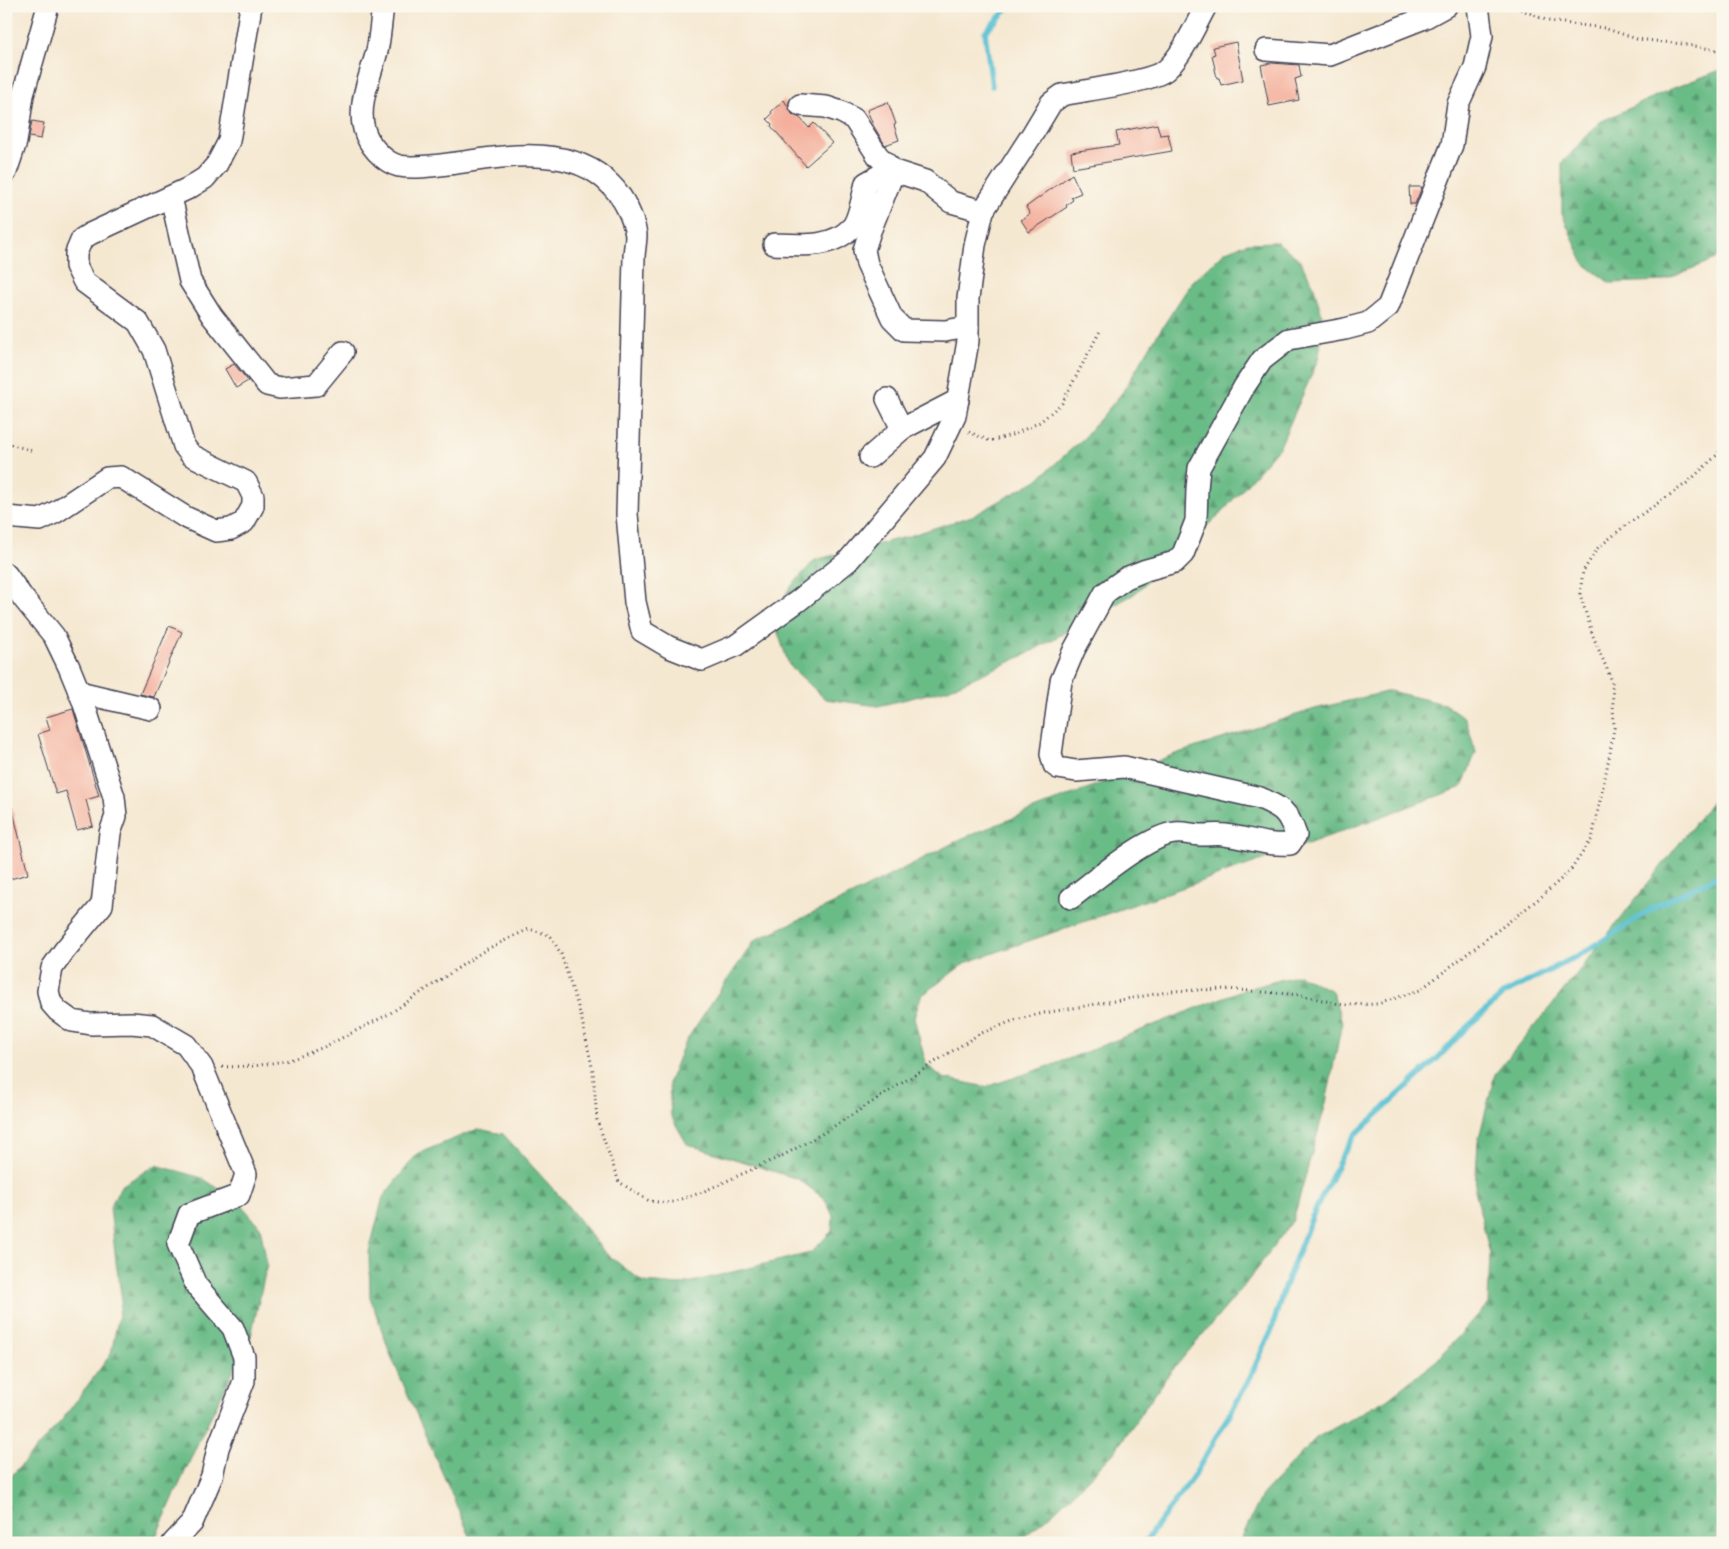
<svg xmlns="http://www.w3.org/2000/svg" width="1729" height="1549" font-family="Caveat,sans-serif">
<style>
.forest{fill:url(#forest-firs);stroke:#466f61}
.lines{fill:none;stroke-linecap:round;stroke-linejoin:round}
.stream{stroke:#56c0d2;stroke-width:5.5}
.building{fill:#f4b09d}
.minor-casing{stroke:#424052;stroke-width:24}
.path{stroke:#424052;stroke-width:3;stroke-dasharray:1 4;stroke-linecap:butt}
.minor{stroke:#fff;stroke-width:21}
</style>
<defs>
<pattern id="forest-firs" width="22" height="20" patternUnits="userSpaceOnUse" patternTransform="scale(1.25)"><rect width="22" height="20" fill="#6abc87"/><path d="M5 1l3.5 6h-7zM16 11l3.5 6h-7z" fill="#579870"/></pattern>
</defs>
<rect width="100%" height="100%" fill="#fbf7ec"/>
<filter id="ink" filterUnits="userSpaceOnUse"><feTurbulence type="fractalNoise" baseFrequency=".02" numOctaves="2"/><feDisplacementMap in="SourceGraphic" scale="10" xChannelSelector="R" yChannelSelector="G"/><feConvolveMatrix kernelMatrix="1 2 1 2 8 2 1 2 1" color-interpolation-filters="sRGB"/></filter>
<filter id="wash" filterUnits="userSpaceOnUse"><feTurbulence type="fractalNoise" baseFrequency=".0096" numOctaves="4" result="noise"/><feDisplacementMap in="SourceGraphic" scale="20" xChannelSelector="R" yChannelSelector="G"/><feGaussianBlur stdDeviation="1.12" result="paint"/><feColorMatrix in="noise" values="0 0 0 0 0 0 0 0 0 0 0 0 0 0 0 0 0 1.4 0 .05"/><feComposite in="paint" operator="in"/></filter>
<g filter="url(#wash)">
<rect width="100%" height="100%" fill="#f5e8d1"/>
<!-- forest -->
<g class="forest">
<polygon points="1723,69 1723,252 1715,259 1662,281 1610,283 1584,264 1562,214 1562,163 1600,122 1671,89"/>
<polygon points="1277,242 1299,259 1313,284 1324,323 1318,360 1280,446 1224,510 1134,594 1025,655 948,689 878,706 825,699 789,665 775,624 788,590 815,560 906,537 975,515 1037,480 1084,438 1122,393 1154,340 1192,282 1226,251 1248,243"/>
<polygon points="1390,691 1444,704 1465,718 1476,752 1462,787 1291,850 965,963 921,996 914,1018 926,1064 943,1078 986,1087 1058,1063 1242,990 1299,975 1332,991 1342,1022 1326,1103 1293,1220 1244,1286 1164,1380 1113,1454 1055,1511 1017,1543 473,1543 391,1356 370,1297 369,1252 383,1197 417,1154 478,1129 503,1134 563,1200 604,1252 643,1282 679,1285 810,1253 832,1231 833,1216 825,1199 798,1179 687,1144 671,1116 669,1082 684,1044 714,999 755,940 846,898 963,838 1175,754 1315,709"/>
<polygon points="1723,788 1723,1543 1239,1543 1263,1494 1316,1438 1387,1399 1437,1360 1488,1304 1490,1254 1475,1190 1478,1142 1495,1074 1560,995"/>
<polygon points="156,1165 202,1178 239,1202 260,1227 267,1264 251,1336 200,1438 153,1543 6,1543 6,1482 62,1420 111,1354 122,1299 116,1262 110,1207 121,1186"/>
</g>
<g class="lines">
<!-- stream -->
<g class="stream">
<polyline points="992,86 985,32 1010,6"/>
<polyline points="1144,1543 1195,1474 1247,1384 1272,1329 1283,1291 1311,1219 1342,1156 1355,1135 1440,1056 1466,1028 1504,994 1585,952 1656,906 1723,874"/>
</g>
</g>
<g id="blocks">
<!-- building -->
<g class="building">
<polygon points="1236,42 1243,80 1221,85 1219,78 1217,78 1212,55 1215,54 1213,47"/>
<polygon points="1271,63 1299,65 1301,77 1295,79 1299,100 1269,106 1261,65"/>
<polygon points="784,100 793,115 800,118 809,128 814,123 832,143 806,166 771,126 772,124 767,119 772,114 771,112"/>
<polygon points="888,102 896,124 894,125 899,140 885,145 873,125 867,110"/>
<polygon points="32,121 44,123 41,139 29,137"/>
<polygon points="1157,124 1160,135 1168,134 1172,151 1073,168 1071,152 1119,145 1116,132"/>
<polygon points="1072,174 1081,193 1071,197 1073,200 1066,205 1067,207 1029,232 1021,220 1030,214 1026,207"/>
<polygon points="1409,187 1422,187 1415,204 1410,204"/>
<polygon points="234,364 248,381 236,388 225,369"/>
<polygon points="169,626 182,632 154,697 140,694"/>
<polygon points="73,709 99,796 86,800 93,826 77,830 66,791 56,794 38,734 50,730 46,717"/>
<polygon points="12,807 28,874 10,879 6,862 6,808"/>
</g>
</g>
</g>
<g filter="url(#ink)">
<use href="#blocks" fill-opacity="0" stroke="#424052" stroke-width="1"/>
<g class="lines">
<defs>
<g id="minor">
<path d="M 383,6 C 381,21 380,37 377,51 C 371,75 357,104 364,129 C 368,144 383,162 399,166 C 416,169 439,165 456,163 C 505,156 573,144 611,185 C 624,198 633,217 636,235 C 636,242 634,251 634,258 L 627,514 L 635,602 L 642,631 L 669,647 L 702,660 L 735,646 L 798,601 L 848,561 L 935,458 L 955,416 L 968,341 L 968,299 L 975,245 L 983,211 L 1033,133 L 1051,103 L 1062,95 C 1085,90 1154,82 1167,69 C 1183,54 1195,26 1206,6"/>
<polyline points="1266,50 1330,55 1424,18 1446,6"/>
<polyline points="800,105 826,107 841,112 854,119 878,156 894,171 870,231 864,250 867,264 892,318 904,330 945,331 968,327"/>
<polyline points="6,172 16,142 23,95 48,6"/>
<polyline points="171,197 190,281 212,316 267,385 280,388 316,385 343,352"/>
<path d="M 774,244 C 800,245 832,249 852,227 C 859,219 863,195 866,183 L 880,175 L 894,171 L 925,181 L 951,202 L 983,211"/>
<polyline points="887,399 902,429"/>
<polyline points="870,457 902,429 958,400"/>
<polyline points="6,517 40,520 56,512 107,478 121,477 185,517 216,531 231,529 244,522 253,506 253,496 246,482 191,455 184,446 154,350 138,322 84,282 76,266 76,253 82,239 90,234 189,188 205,178 217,164 229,141 251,6"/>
<polyline points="6,574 23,598 54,636 69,667 83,701 114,797 116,816 110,833 102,905 64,951 52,968 48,991 51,1003 58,1011 72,1021 91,1024 131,1023 152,1025 186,1045 202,1067 246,1174 239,1195 189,1214 178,1244 196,1285 233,1328 244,1357 244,1381 218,1448 212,1476 192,1523 173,1543"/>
<polyline points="79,692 151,709"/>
<path d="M 1071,898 C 1094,881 1148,835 1175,833 C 1184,832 1193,835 1202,835 C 1210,835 1218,834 1225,835 C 1248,838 1267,846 1290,844 L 1296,835 C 1288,811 1282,808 1260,798 L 1124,767 L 1076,771 L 1058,768 L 1054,765 L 1051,754 L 1061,681 L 1074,650 L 1105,593 L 1126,578 L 1146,570 L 1175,562 L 1183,554 L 1196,521 L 1197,489 L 1199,468 L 1244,387 L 1262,360 L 1289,339 L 1345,329 L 1368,323 L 1388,307 L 1452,145 L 1458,104 L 1475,67 L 1482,36 L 1478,6"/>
</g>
</defs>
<!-- minor casing -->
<use href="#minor" class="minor-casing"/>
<!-- path -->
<g class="path">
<polyline points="1517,6 1520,9 1548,21 1604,28 1637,39 1682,44 1723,51"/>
<polyline points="969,432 990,441 1015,434 1040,422 1062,403 1100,331"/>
<polyline points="6,443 33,451"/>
<polyline points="222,1067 254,1066 290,1060 324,1047 389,1014 485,950 529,929 546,934 551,937 561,954 581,1016 593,1071 597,1120 619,1182 649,1201 669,1203 700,1193 784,1155 825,1132 979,1034 1015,1020 1044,1013 1173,991 1226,989 1301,995 1343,1005 1378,1004 1420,990 1541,897 1570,871 1592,839 1610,753 1614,728 1612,681 1593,636 1580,594 1583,571 1598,548 1626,525 1687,483 1717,455 1723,446"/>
</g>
<!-- minor -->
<use href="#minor" class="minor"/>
</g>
</g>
<!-- margin -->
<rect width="1729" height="1549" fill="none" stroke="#fbf7ec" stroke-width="25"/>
</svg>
